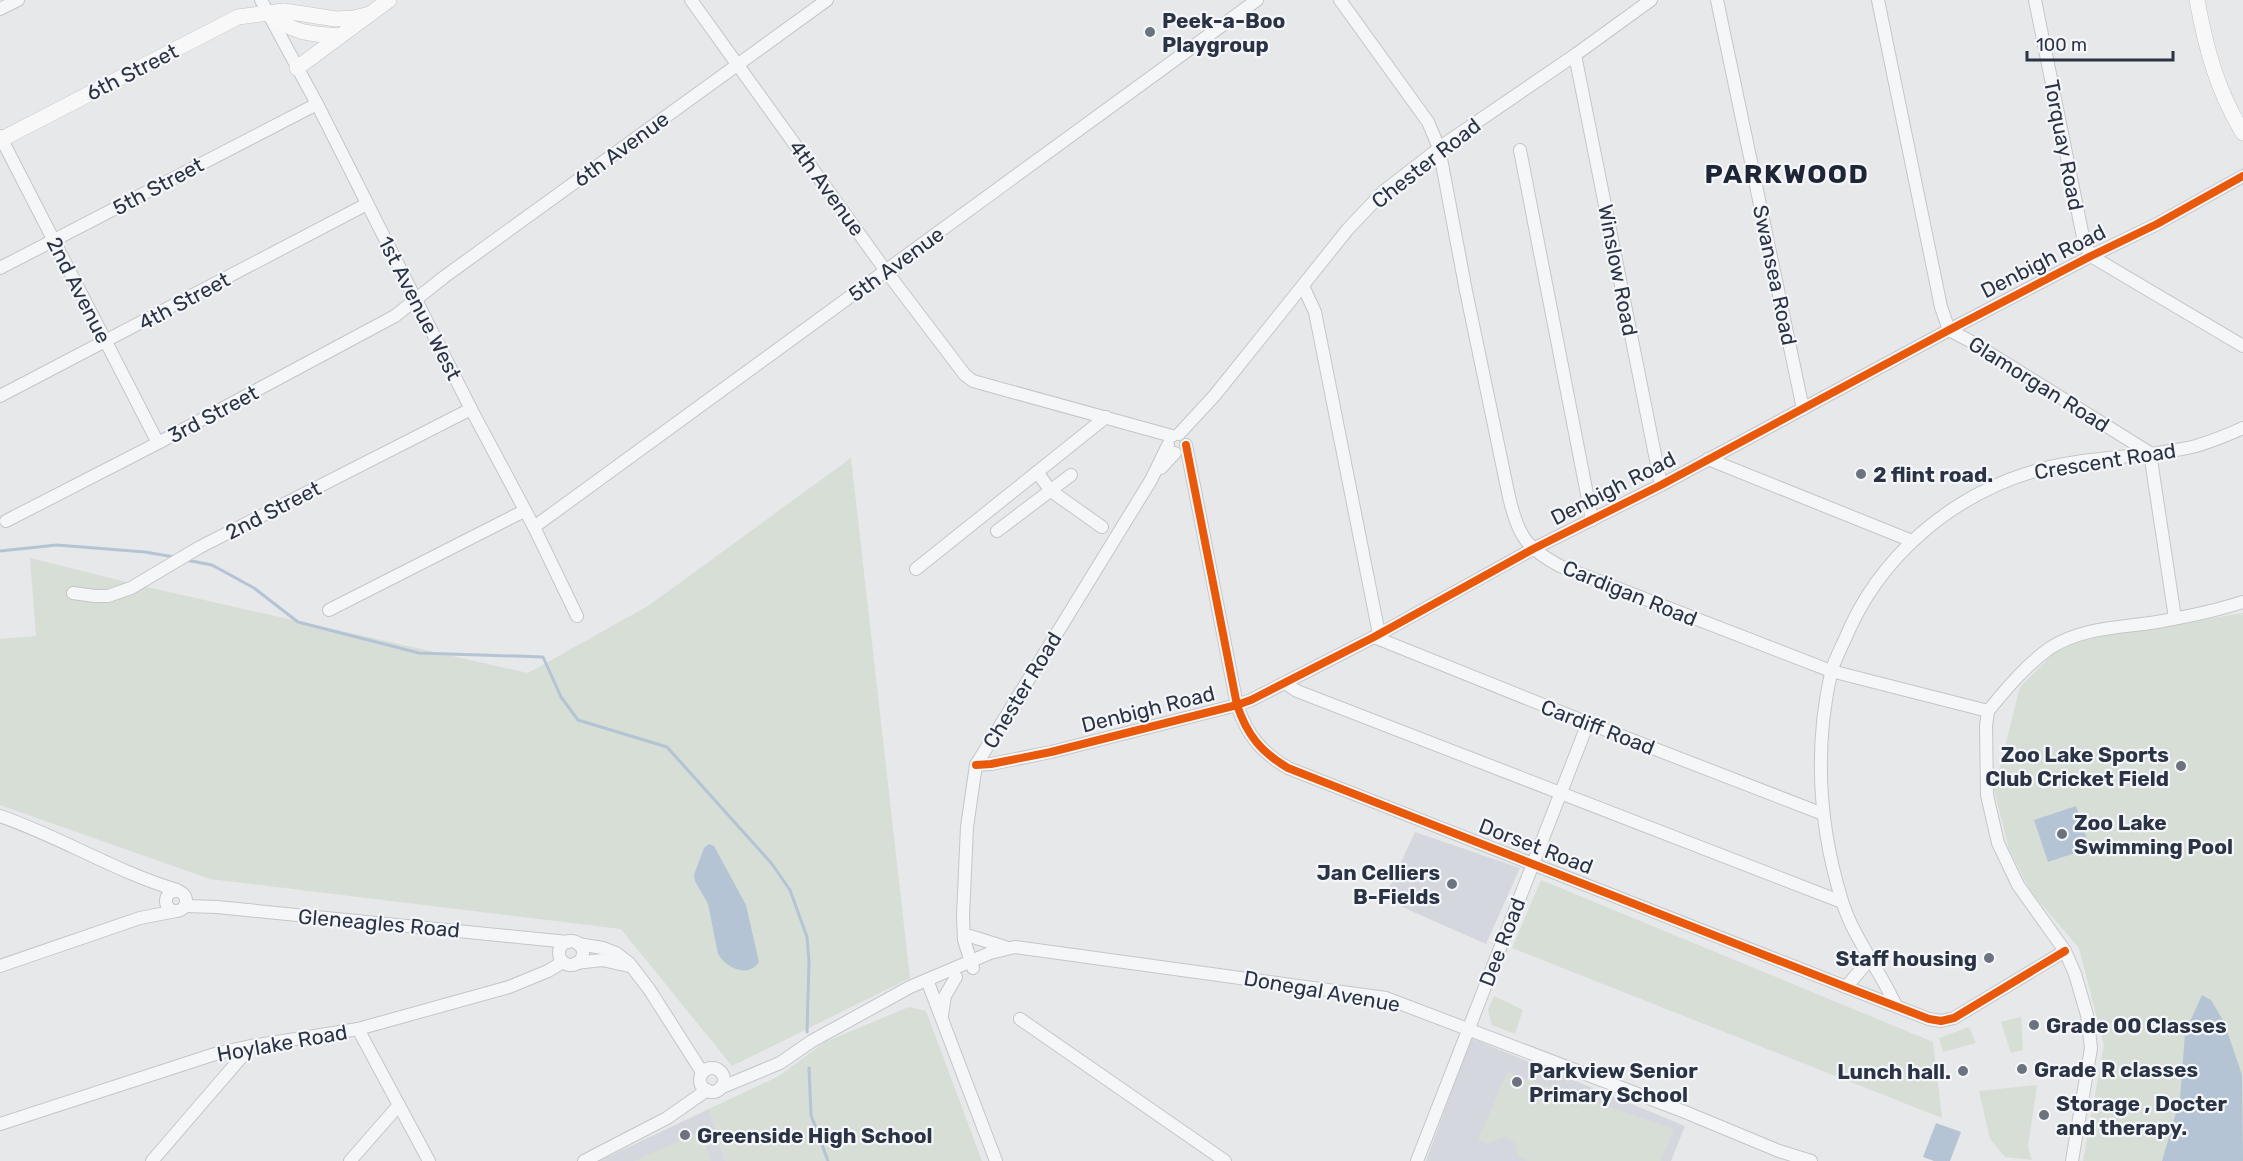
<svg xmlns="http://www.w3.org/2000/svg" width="2243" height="1161" font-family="Rubik,sans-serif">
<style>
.built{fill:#d4d7dd}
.green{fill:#d6ded6}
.water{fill:#b4c4d5}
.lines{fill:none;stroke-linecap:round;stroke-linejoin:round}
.stream{stroke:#b4c4d5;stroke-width:3}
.minor-casing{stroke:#c4c6c8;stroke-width:14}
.major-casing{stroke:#c2c5c8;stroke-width:16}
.minor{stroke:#f5f6f7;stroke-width:12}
.major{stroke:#f8f8f8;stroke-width:15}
.cycleway-casing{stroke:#f4f6f9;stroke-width:11}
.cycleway{stroke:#e8590c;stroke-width:8}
.poi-dot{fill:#6c737f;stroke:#f4f6f9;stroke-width:2}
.labels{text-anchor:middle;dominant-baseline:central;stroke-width:4.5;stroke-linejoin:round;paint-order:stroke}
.poi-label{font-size:21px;font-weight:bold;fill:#2b3445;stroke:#f4f6f9;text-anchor:start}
.street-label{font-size:21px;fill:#2b3445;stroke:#f4f6f9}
.district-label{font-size:27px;font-weight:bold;letter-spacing:1.5px;fill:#1d2536;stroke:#f4f6f9}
</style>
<rect width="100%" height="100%" fill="#e6e8ea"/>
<!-- built -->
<g class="built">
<polygon points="1415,832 1520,868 1486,944 1384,899"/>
<polygon points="1471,1038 1685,1126 1671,1161 1426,1161"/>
<polygon points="709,1109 725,1161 599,1161"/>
</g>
<!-- green -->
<g class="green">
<polygon points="851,458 910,978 732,1066 621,929 210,879 0,805 0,639 36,636 30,558 138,585 528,673 648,606"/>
<polygon points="2243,613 2243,1161 2083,1161 2104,1045 2079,948 2031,892 2009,849 1994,790 2020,687 2064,643"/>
<polygon points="1541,880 1933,1042 1942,1118 1512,948"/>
<polygon points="1494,996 1523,1010 1515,1034 1492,1025 1488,1010"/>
<polygon points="909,1007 926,1011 982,1161 725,1161 709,1109 779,1076 825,1042"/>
<polygon points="2021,1017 2023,1050 2011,1053 2001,1022"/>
<polygon points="1969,1027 1976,1043 1943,1052 1939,1038"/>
<polygon points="1507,1072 1674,1129 1661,1161 1528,1161 1517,1156 1516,1144 1505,1137 1487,1144 1478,1140"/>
<polygon points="2037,1085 2028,1147 2032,1160 2005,1157 1990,1139 1979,1091"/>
<polygon points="701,1131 711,1161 634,1161"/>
</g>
<!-- water -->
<g class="water">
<polygon points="2076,806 2090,848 2048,862 2034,820"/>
<path d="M 709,844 L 714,846 L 746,905 L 759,962 C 748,979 725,967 718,954 L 708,904 L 695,881 L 694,875 L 704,848 Z"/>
<polygon points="2202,995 2211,1000 2224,1022 2242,1075 2243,1161 2162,1161 2180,1099 2185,1033"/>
<polygon points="1936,1123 1961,1132 1950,1161 1934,1161 1923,1157"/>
</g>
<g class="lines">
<!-- stream -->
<g class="stream">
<polyline points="0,551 57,545 145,552 174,557"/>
<polyline points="186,560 212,565 254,588 298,622 419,653 543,657 561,697 578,720 667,747 772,864 790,890 807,937 809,962 807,1032"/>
<polyline points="809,1068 811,1115 828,1161"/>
</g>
<defs>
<g id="minor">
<polyline points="261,0 317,104 471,409 534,527 577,616"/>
<polyline points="691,0 886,271 965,375 973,381 1172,436"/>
<path d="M 1340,0 L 1428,122 L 1439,148 L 1466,291 L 1509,497 C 1518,535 1525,547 1560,566 L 1831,671 L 1988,711"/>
<polyline points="1717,0 1803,409"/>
<polyline points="1878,0 1941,307 1949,330 1970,341 2150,453 2175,618"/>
<polyline points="2035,0 2084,242 2091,256 2243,346"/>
<polyline points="0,9 18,0"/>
<polyline points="1575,55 1661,485"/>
<polyline points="0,136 158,443"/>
<polyline points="1520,150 1592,520"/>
<polyline points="0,268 317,104"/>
<polyline points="1303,286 1315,312 1379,634"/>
<polyline points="0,396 367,204"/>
<polyline points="1179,434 1215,395 1348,229 1384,191 1446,143 1575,55 1651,0"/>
<path d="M 1186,445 L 1237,705 C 1247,735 1261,752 1288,768 L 1846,987 L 1929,1019 L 1941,1021 L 1954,1018 L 2065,951"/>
<polyline points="1708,459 1912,541"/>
<polyline points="1161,468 1175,453"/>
<polyline points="1037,472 1051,491 1102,527"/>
<polyline points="6,521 158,443 395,316 444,277 827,0"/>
<polyline points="534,527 1257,0"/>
<polyline points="997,531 1071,475"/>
<polyline points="916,569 1106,417"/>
<polyline points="73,593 95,596 108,596 131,588 200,547 471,409"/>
<polyline points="329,610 524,511"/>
<polyline points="1374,637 1588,723 1823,814"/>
<polyline points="1285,683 1297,691 1842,902"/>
<polyline points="1988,711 1986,726 1987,795 1998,843 2018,885 2065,951 2075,974 2087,1015 2091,1048 2072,1161"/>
<path d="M 1988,711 C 2007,688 2026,665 2050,648 C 2082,627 2121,628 2157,622 C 2186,617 2215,611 2243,602"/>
<polyline points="976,765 991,764 1051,752 1237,705 1251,700 1374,637 1533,549 1661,485 1949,330 2091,256 2157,224 2243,176"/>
<path d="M 0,816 C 61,837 116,872 177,890"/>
<circle cx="176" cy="901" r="10"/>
<polyline points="185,906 217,907 568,942"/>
<polyline points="970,936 1008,948"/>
<circle cx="571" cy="953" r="12"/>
<polyline points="578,944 603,948 616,953 629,963 649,989 702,1072"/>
<polyline points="576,963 602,960 629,966"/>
<polyline points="0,966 140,918 176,911"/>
<polyline points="973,968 964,940 963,916 967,827 976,765 1151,480 1168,445"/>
<polyline points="927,980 996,1161"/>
<polyline points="1846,987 1870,959"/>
<path d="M 1896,1006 C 1880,970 1854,939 1842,901 C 1819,826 1814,749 1831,673 C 1834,661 1840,650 1845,639 C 1879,557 1950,496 2035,471 C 2087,455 2144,459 2196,446 C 2212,441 2228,435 2243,428"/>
<polyline points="942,1015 945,996 956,977"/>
<polyline points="1020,1019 1225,1161"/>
<polyline points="358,1029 429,1161"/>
<circle cx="712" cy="1080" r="12"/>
<polyline points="720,1088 780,1063 812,1041 910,987 990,953 1015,947 1386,998 1685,1112 1779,1151 1811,1161"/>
<polyline points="0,1124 218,1053 251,1046 358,1029 509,987 548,971 563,962"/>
<polyline points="152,1161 251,1046"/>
<polyline points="350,1161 399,1105"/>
<polyline points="584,1161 667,1118 707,1090"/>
<polyline points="1417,1161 1588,723"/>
</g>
<g id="major">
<path d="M 2197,0 C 2206,49 2217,90 2243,133"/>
<path d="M 267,13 C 294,33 307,34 340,36"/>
<polyline points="297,68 389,0"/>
<polyline points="0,140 238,17 284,11 336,19 354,18 370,14"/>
</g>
</defs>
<!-- minor casing -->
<use href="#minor" class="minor-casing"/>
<!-- major casing -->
<use href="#major" class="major-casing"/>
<!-- minor -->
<use href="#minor" class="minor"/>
<!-- major -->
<use href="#major" class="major"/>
<defs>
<g id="cycleway">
<path d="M 1186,445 L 1237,705 C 1247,735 1261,752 1288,768 L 1846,987 L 1929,1019 L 1941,1021 L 1954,1018 L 2065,951"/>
<polyline points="976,765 991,764 1051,752 1237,705 1251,700 1374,637 1533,549 1661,485 1949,330 2091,256 2157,224 2243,176"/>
</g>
</defs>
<!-- cycleway casing -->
<use href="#cycleway" class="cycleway-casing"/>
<!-- cycleway -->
<use href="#cycleway" class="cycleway"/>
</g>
<!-- markers -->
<g class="poi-dot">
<circle cx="1150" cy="32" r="6"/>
<circle cx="1861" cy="474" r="6"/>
<circle cx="2181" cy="766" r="6"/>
<circle cx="2062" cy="834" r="6"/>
<circle cx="1452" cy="884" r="6"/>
<circle cx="1989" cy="958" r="6"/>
<circle cx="2034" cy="1025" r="6"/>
<circle cx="2022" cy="1069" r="6"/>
<circle cx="1963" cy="1071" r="6"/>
<circle cx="1517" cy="1082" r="6"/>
<circle cx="2044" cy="1115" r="6"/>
<circle cx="685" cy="1135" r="6"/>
</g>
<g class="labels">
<!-- poi labels -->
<g class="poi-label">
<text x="1162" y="20">Peek-a-Boo<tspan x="1162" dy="24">Playgroup</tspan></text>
<text x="1873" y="474">2 flint road.</text>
<text x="2169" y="754" text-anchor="end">Zoo Lake Sports<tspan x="2169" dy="24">Club Cricket Field</tspan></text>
<text x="2074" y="822">Zoo Lake<tspan x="2074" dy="24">Swimming Pool</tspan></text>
<text x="1440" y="872" text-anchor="end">Jan Celliers<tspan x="1440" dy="24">B-Fields</tspan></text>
<text x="1977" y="958" text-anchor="end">Staff housing</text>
<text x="2046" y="1025">Grade 00 Classes</text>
<text x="2034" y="1069">Grade R classes</text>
<text x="1529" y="1070">Parkview Senior<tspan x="1529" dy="24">Primary School</tspan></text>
<text x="1951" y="1071" text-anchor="end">Lunch hall.</text>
<text x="2056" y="1103">Storage , Docter<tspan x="2056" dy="24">and therapy.</tspan></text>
<text x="697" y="1135">Greenside High School</text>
</g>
<!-- street labels -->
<g class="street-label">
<text transform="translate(132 72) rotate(-27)">6th Street</text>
<text transform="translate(2064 145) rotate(79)">Torquay Road</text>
<text transform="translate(621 149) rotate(-36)">6th Avenue</text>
<text transform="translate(1426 163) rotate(-38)">Chester Road</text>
<text transform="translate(158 186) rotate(-28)">5th Street</text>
<text transform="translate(827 188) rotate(54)">4th Avenue</text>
<text transform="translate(2043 261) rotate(-27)">Denbigh Road</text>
<text transform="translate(896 264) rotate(-36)">5th Avenue</text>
<text transform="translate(1618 270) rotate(79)">Winslow Road</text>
<text transform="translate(1775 275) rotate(78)">Swansea Road</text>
<text transform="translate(79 290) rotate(63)">2nd Avenue</text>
<text transform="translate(184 301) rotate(-28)">4th Street</text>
<text transform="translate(420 308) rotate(63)">1st Avenue West</text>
<text transform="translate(2039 384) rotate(32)">Glamorgan Road</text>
<text transform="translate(213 414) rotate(-28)">3rd Street</text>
<text transform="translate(2105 461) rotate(-9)">Crescent Road</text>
<text transform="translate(1613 488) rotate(-27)">Denbigh Road</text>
<text transform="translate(273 510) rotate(-27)">2nd Street</text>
<text transform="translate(1630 593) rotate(22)">Cardigan Road</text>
<text transform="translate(1022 690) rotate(-59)">Chester Road</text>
<text transform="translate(1148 709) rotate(-14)">Denbigh Road</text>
<text transform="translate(1598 727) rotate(21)">Cardiff Road</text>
<text transform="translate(1536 846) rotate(21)">Dorset Road</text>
<text transform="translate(379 923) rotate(5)">Gleneagles Road</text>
<text transform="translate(1502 942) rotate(-69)">Dee Road</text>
<text transform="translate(1322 991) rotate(10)">Donegal Avenue</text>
<text transform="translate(282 1043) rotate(-10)">Hoylake Road</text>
</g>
<!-- district labels -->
<g class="district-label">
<text x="1787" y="174">PARKWOOD</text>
</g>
</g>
<!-- scale -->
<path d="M2027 51v9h146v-9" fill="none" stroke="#2b3445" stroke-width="3"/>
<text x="2036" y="51" font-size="18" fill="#2b3445" stroke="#f4f6f9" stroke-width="4.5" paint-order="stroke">100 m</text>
</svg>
